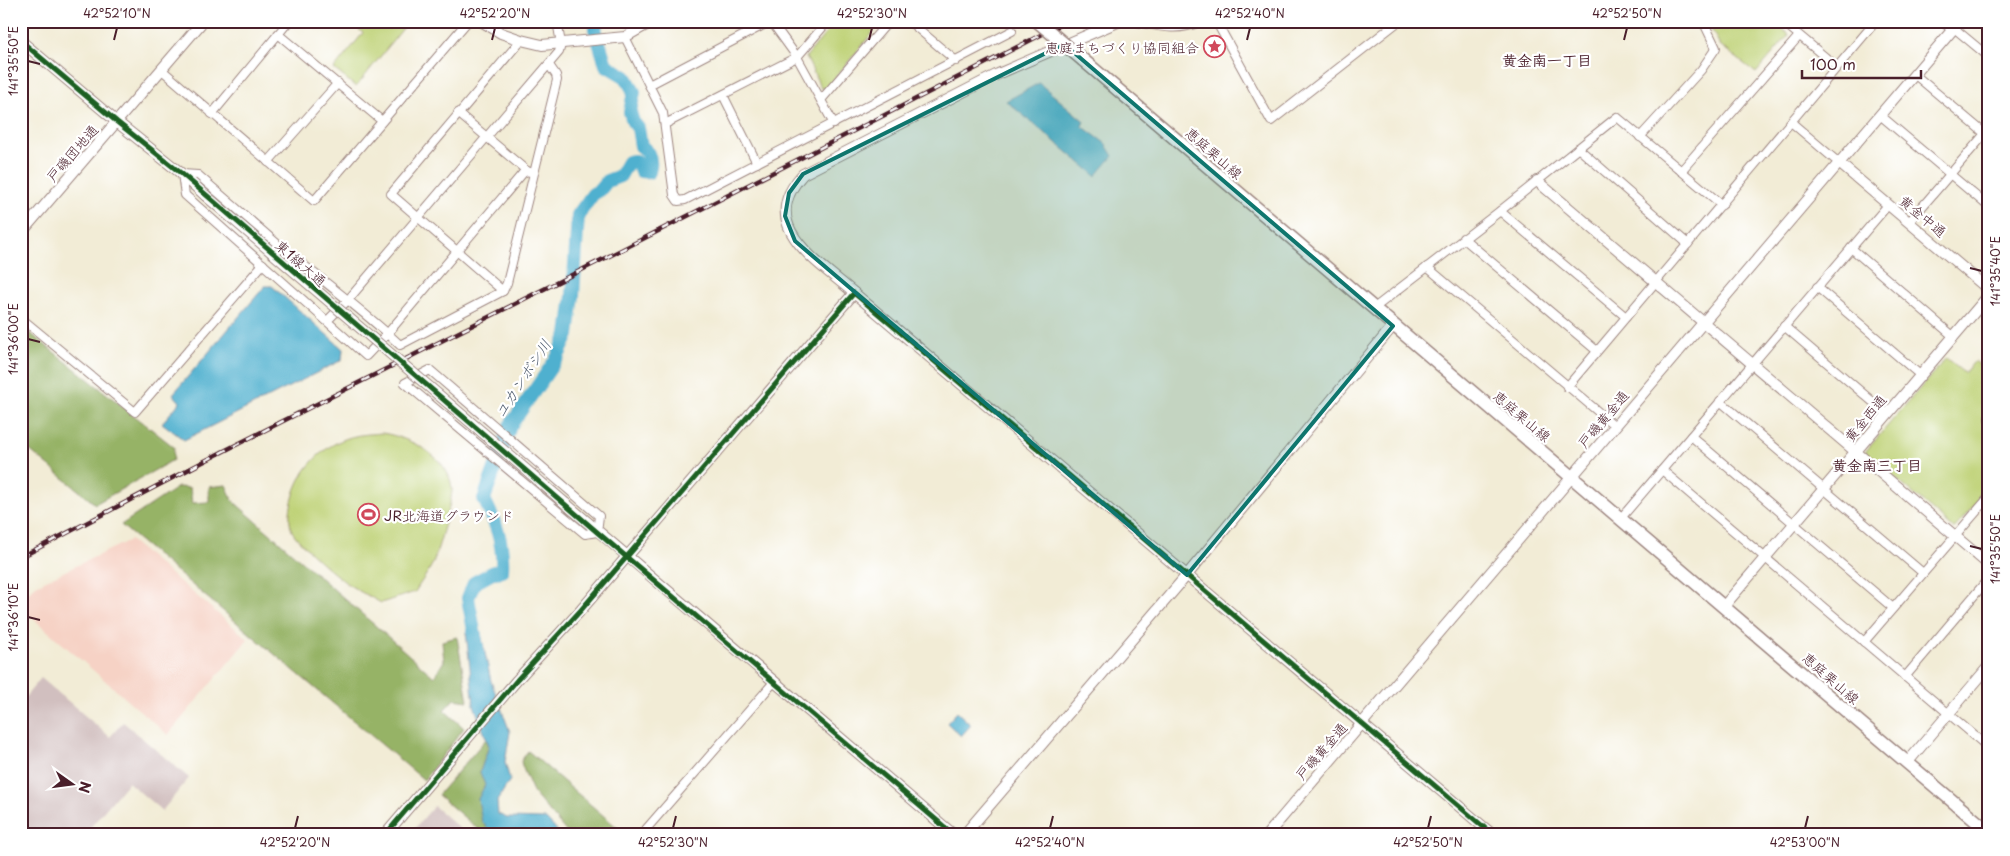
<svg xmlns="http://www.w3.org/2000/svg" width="2010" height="856" font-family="'Playpen Sans','Klee One',sans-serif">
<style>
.built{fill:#f6d2c5}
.industrial{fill:#d1bfbf}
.green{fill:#bed174;stroke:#847850}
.forest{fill:#96b366;stroke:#706948}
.water{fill:#50b0cf;stroke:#4d687d}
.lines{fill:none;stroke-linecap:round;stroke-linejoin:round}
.river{stroke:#50b0cf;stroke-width:14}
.minor-casing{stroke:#9e8680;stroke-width:10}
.tertiary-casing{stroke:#9e8680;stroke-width:12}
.primary-casing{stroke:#9e8680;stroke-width:15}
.minor{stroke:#fff;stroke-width:8}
.tertiary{stroke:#fff;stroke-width:10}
.primary{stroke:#fff;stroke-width:12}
.rail-casing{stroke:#4a1f2b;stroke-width:4.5}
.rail{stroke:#fff;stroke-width:2.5;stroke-dasharray:8;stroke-linecap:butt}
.tertiary-bridge-casing{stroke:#9e8680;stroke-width:12;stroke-linecap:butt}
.primary-bridge-casing{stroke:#9e8680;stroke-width:15;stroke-linecap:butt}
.tertiary-bridge{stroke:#fff;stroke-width:10}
.primary-bridge{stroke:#fff;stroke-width:12}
.cycleway-casing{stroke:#fff;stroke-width:8}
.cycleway{stroke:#1b5e20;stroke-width:5}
.marked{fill:#0f766e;fill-opacity:0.2;stroke:#0f766e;stroke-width:4;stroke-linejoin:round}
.ticks{fill:none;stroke:#4a1f2b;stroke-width:2}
.labels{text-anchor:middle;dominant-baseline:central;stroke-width:4.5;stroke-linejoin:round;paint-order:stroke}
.poi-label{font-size:14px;fill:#4a1f2b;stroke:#fff;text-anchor:end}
.street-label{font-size:14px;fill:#4a1f2b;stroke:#fff}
.neighbourhood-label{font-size:15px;font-weight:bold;fill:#4a1f2b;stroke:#fff}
.water-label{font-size:15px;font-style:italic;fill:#4c596d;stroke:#fff}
.neatline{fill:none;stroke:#4a1f2b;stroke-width:2}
.ticks-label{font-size:12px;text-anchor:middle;fill:#4a1f2b}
</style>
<rect width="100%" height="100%" fill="#fff"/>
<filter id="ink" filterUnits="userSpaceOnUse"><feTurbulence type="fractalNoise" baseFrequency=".02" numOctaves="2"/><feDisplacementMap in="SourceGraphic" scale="10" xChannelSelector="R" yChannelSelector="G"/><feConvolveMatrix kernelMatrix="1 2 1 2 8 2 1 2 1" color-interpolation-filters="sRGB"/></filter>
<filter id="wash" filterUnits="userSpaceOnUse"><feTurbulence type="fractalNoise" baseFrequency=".0096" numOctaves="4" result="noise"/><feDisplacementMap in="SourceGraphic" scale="20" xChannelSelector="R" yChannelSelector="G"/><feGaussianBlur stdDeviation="1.12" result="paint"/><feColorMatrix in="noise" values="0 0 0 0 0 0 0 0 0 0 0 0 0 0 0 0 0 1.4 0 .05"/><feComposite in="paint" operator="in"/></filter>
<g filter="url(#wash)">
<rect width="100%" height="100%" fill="#f2ecd6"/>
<!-- built -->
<polygon class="built" points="130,540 248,639 168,735 21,608 21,600 36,585"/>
<!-- industrial -->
<g class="industrial">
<polygon points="41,678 110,737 123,722 189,778 162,811 128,782 84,835 21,835 21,702"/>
<polygon points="434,806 467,835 409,835"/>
</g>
<!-- green -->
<g class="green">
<polygon points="349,21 409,21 356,87 334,69 363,33"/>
<polygon points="836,21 882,21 826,89 821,88 806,57"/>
<polygon points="1710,21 1773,21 1789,35 1756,73 1720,45 1709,25"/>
<polygon points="1946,358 1964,373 1975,361 1989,373 1989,412 1983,420 1989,425 1989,488 1954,529 1865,452"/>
<path d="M 382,433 C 409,437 450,457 452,489 C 453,498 437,553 433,563 C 428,573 420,583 415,592 L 381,603 C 371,597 360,592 351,586 C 339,579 298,543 292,531 C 288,521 290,508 293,498 C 300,469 323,445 351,437 C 361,434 372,434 382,433 Z"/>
</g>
<!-- forest -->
<g class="forest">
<polygon points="21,326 174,447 173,460 95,504 21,443"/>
<polygon points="226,485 233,501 434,677 444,661 442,641 457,637 468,701 454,699 444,710 464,728 424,780 121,525 178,487 190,488 192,503 209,502 209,487"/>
<polygon points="486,739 489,746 480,772 486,785 482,822 494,835 485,835 438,795"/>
<polygon points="528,751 626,835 569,835 534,794 522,766 521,761"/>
</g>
<!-- water -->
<g class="water">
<polygon points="1039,83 1084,121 1082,126 1105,143 1113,156 1096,176 1006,101"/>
<polygon points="265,286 272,286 343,349 342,360 184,440 162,423 180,402 173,394"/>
<polygon points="480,629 491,681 510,732 505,762 510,780 497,801 498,814 507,818 546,819 561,835 494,835 482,822 478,799 485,785 480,772 489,746 474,705 466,632"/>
<polygon points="957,712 971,725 961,736 947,723"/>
</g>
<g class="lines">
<!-- river -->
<path class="river" d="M 477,647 L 468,598 L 474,583 L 494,572 L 502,571 C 504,542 496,524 484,499 L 510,426 L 557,358 L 568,335 L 573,296 L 578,215 L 593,194 L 600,190 L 607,181 L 620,176 L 628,162 L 634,161 L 638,163 L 641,171 L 649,172 C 652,161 651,153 641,146 L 638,128 L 633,122 L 630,112 L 634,92 L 626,77 L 606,65 L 595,29 L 597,21"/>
</g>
</g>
<g filter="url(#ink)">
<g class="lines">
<defs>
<g id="minor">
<polyline points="771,21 797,57 834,124"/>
<polyline points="909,21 956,61"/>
<polyline points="1216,21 1271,121 1399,21"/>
<polyline points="1782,21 1837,67"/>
<polyline points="1942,21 1952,30"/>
<polyline points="1954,28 1989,57"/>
<polyline points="278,34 382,121"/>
<polyline points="625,37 663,113 674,195 678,201 685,200 1012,31"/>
<polyline points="162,70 314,201 468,21"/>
<polyline points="1914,74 1989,137"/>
<polyline points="649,85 771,21"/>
<polyline points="723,95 757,163"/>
<polyline points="821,100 889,21"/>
<polyline points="458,113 527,171"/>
<polyline points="212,114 289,21"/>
<polyline points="1880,115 1989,207"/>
<polyline points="1791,122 1839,163"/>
<polyline points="665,124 797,57 828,21"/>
<polyline points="1640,137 1701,70 1716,48 1703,21"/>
<polyline points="1578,148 1688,244"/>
<polyline points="268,162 338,83"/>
<polyline points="1681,171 1799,36"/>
<path d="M 533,173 L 527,171 L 523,173 L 388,333 L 366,356 L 185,195 L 182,174 L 198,175 C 226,199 254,224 282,248 C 322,280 363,310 400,345 L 503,291 L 507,283 L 557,80 L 556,75 L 549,65"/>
<polyline points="1500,211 1626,317"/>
<polyline points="1909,222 1989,129"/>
<polyline points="1463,238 1597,351"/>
<polyline points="1851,248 1953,336"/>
<polyline points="1427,267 1615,426"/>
<polyline points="1817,287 1920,375"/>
<polyline points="503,291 391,194 521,40"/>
<polyline points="1373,309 1500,211 1617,117 1722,205"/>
<polyline points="21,318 135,412 263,264"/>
<polyline points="327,321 348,300 559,52 561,44 557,21"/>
<polyline points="1784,326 1887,414"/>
<polygon points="430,370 599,516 597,532 585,534 405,383"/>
<polyline points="1567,387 1876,21"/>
<polyline points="1720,401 1923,573"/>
<polyline points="1989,418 1989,419"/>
<polyline points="1691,436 1893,608"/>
<polyline points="1662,470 1989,748"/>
<polyline points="1621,518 1888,205"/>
<polyline points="1864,642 1989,497"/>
<polyline points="1905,677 1989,578"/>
<polyline points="641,835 774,682"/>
</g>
<g id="tertiary">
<polyline points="481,21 501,33 521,40 542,45 625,37 653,21"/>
<path d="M 1137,21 C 1158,25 1178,31 1199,21"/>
<polyline points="21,41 117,122 182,174 206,196"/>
<polyline points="1839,163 1989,290"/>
<polyline points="1537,181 1989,565"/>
<polyline points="21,233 203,21"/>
<path d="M 854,293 C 818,261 755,226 803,174 L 998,74 L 1120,21"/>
<polyline points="565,503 954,835"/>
<polyline points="1724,606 1989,295"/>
<polyline points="1907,763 1989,666"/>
<polyline points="385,835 517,680 581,610 854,293 1493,835"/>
<polyline points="964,835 1187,575 1393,326"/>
<polyline points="1267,835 1960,21"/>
</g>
<path id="primary" d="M 1083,60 C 1385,318 1686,576 1989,832"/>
</defs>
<!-- minor casing -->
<use href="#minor" class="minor-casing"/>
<!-- tertiary casing -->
<use href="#tertiary" class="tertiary-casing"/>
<!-- primary casing -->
<use href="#primary" class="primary-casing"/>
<!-- minor -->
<use href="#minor" class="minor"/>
<!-- tertiary -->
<use href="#tertiary" class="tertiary"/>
<!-- primary -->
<use href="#primary" class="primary"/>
<defs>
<polyline id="rail" points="21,557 222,452 629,246 1068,21"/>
</defs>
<!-- rail casing -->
<use href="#rail" class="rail-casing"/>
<!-- rail -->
<use href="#rail" class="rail"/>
<defs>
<polyline id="tertiary-bridge" points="206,196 565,503"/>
<polyline id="primary-bridge" points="1037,21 1083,60"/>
</defs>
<!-- tertiary-bridge casing -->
<use href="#tertiary-bridge" class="tertiary-bridge-casing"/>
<!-- primary-bridge casing -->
<use href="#primary-bridge" class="primary-bridge-casing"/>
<!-- tertiary-bridge -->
<use href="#tertiary-bridge" class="tertiary-bridge"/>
<!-- primary-bridge -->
<use href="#primary-bridge" class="primary-bridge"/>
<defs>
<g id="cycleway">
<polyline points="21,41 117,122 182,174 597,532 954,835"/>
<polyline points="385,835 517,680 581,610 854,293 1493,835"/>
</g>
</defs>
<!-- cycleway casing -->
<use href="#cycleway" class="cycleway-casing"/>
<!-- cycleway -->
<use href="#cycleway" class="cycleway"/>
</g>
</g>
<!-- marked area -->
<path class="marked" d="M 1064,44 L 1393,326 L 1187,575 L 795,241 L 785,216 L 789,193 L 803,174 Z"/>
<!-- ticks -->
<path class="ticks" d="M 114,40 L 117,28M 492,40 L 495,28M 869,40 L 872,28M 1247,40 L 1250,28M 1624,40 L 1627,28M 28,61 L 40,64M 1970,268 L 1982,271M 28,339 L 40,342M 1970,546 L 1982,549M 28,617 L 40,620M 295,828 L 298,816M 673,828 L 676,816M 1050,828 L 1053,816M 1428,828 L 1431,816M 1805,828 L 1808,816"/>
<!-- icons -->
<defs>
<symbol id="sight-ring" viewBox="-11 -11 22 22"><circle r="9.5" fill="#fff" stroke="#d1495b" stroke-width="1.5"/><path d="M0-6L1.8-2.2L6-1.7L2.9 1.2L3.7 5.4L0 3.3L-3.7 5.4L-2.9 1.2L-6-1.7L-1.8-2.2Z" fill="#d1495b"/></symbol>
<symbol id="stadium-ring" viewBox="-11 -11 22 22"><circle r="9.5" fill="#fff" stroke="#d1495b" stroke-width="1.5"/><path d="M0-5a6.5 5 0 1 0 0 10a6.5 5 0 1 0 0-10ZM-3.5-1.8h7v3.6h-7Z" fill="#d1495b"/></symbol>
</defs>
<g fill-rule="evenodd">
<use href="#sight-ring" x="1202" y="34" width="25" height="25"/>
<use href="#stadium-ring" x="356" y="502" width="25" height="25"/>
</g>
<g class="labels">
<!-- poi labels -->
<g class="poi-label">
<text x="1199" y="47">恵庭まちづくり協同組合</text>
<text x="384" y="515" text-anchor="start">JR北海道グラウンド</text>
</g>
<!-- street labels -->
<g class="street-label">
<text transform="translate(72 153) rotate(-49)">戸磯団地通</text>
<text transform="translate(1214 153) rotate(41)">恵庭栗山線</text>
<text transform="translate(1923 216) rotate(40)">黄金中通</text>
<text transform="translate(301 263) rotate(41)">東1線大通</text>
<text transform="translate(1522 416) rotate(40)">恵庭栗山線</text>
<text transform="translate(1865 418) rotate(-50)">黄金西通</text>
<text transform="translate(1603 419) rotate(-50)">戸磯黄金通</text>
<text transform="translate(1831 678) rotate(41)">恵庭栗山線</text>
<text transform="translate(1321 751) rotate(-49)">戸磯黄金通</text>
</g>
<!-- neighbourhood labels -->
<g class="neighbourhood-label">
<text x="1547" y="59">黄金南一丁目</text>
<text x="1877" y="464">黄金南三丁目</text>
</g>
<!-- water labels -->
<g class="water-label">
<text transform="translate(522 378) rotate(-57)">ユカンボシ川</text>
</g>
</g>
<!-- margin -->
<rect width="2010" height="856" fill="none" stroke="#fff" stroke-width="55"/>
<!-- north arrow -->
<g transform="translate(72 784) rotate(104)" stroke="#ffffff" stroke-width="4" paint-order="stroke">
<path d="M0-4L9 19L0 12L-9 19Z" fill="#4a1f2b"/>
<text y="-8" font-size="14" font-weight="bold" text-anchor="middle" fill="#4a1f2b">N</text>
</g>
<!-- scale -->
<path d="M1802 70v8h119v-8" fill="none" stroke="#4a1f2b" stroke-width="2.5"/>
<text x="1810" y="70" font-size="15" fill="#4a1f2b" stroke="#ffffff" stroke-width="4" paint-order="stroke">100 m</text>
<rect x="28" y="28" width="1954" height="800" class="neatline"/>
<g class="ticks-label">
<text x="117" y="18">42°52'10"N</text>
<text x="495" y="18">42°52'20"N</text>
<text x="872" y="18">42°52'30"N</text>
<text x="1250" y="18">42°52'40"N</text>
<text x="1627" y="18">42°52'50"N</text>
<text transform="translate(14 61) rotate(-90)" y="4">141°35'50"E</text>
<text transform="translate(1996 271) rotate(-90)" y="4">141°35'40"E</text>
<text transform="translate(14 339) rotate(-90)" y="4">141°36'00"E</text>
<text transform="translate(1996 549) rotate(-90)" y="4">141°35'50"E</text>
<text transform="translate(14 617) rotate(-90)" y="4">141°36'10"E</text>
<text x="295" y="847">42°52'20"N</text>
<text x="673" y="847">42°52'30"N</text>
<text x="1050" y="847">42°52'40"N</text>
<text x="1428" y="847">42°52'50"N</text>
<text x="1805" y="847">42°53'00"N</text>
</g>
</svg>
